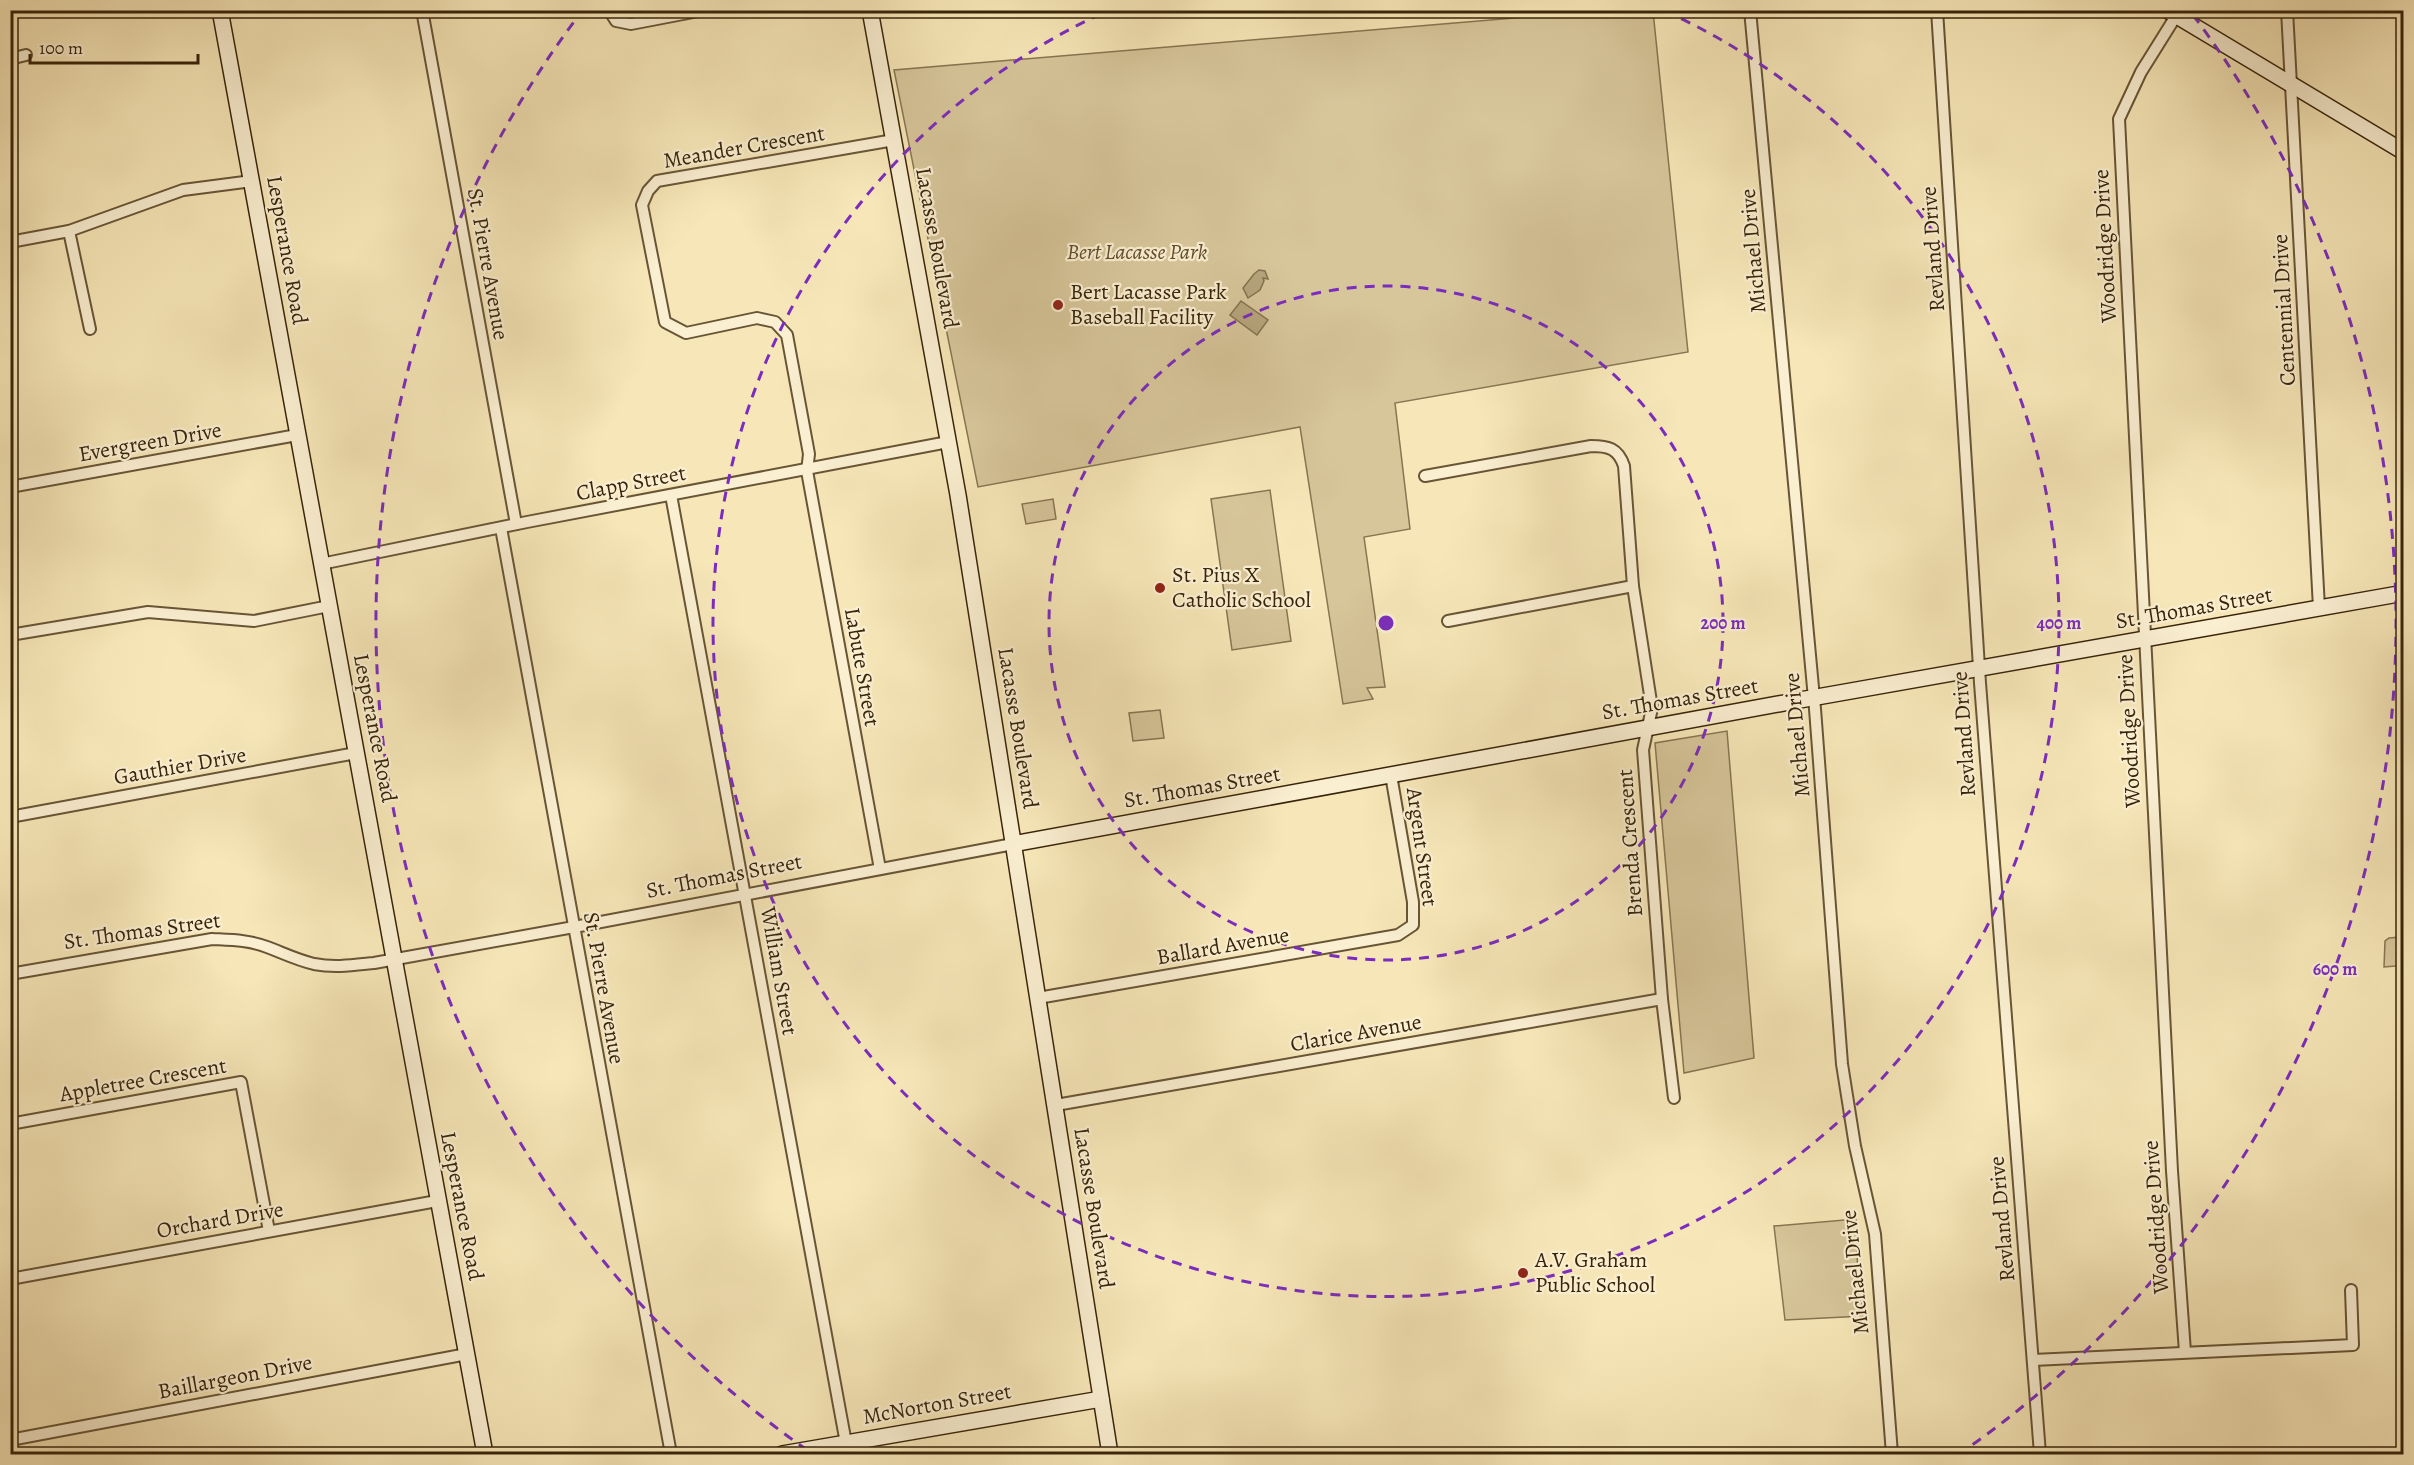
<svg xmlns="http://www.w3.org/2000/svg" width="2414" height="1465" font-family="Alegreya,serif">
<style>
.green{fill:#d7c69a;stroke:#887552;stroke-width:1.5}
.water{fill:#b6a57d;stroke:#84714f;stroke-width:1.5}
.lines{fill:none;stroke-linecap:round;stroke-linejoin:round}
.street-casing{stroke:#685536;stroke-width:14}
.secondary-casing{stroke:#38240a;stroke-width:18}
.street{stroke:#faefd1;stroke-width:10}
.secondary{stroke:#faefd1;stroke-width:15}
.ring{fill:none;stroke:#7b2cbf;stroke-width:3;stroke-dasharray:10 8}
.poi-dot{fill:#8f2418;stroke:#faefd1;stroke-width:2}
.labels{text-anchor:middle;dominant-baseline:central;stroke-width:4.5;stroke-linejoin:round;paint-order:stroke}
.street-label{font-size:22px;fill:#38240a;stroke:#faefd1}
.park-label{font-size:22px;font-style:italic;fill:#604c2e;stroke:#faefd1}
.poi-label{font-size:22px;fill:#38240a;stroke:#faefd1;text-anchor:start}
.centre{fill:#7b2cbf;stroke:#faefd1;stroke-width:3}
.ring-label{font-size:18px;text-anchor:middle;font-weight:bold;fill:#7b2cbf;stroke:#faefd1;stroke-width:4.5;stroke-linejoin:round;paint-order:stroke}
</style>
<rect width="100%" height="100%" fill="#f7e7b8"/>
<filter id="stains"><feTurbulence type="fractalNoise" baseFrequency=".00333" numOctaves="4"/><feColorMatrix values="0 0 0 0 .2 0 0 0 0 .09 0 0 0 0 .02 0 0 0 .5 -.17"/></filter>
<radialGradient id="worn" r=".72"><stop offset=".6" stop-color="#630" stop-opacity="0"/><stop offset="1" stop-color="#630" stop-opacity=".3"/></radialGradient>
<!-- green -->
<g class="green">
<polygon points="1597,11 1653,11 1688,352 1395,403 1410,529 1364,537 1385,687 1367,688 1373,699 1343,704 1300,427 978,487 894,70"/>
<polygon points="1270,490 1291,641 1232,650 1211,499"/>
<polygon points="1053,499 1056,519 1026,524 1022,504"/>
<polygon points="1160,710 1164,738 1133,741 1129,713"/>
<polygon points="1727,731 1754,1058 1684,1073 1655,743"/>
<polygon points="2400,937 2402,958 2396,966 2384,967 2385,941 2389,938"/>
<polygon points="1856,1219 1858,1282 1864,1316 1785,1320 1774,1226"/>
</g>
<!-- water -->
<g class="water">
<polygon points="1259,270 1265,271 1268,279 1263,278 1264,281 1260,290 1248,298 1243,288 1254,274"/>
<polygon points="1241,301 1268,320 1257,335 1230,315"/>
</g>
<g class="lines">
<defs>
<g id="street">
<polyline points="422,10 516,524"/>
<polyline points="609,10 616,21 631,24 704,10"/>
<polyline points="1750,10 1815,709 1842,1064 1855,1146 1875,1234 1892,1454"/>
<polyline points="1937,10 1980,683 2040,1454"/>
<polyline points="2287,10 2319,608"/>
<polyline points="2176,16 2141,72 2119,119 2172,1171 2185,1352"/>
<polyline points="10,59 26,55"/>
<polyline points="69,231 90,329"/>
<polyline points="10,242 69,231 183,190 252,181"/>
<path d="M 1425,476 L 1591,446 C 1608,446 1618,448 1624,466 L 1633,586 L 1652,708 L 1643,750 L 1662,999 L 1674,1098"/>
<polyline points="10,487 297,435"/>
<polyline points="671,495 848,1454"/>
<polyline points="501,528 671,1454"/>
<polyline points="321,564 527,522 948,442"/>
<polyline points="1448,621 1633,586"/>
<polyline points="10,635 148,612 254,621 329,606"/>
<polyline points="10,817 356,753"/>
<polyline points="880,869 807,471 809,454 787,335 775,322 757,318 686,333 665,322 642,205 648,191 657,181 894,140"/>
<path d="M 10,974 L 212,939 C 231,940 249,940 267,947 C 283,953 297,960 314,964 C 335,968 354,965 374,963 L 585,925 L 1013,844"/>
<polyline points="1038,998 1398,935 1413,925 1413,902 1391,775"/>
<polyline points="1056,1105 1662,999"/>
<polyline points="10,1124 241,1082 269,1231"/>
<polyline points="10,1279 437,1201"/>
<polyline points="2033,1360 2353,1345 2351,1290"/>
<polyline points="10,1440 467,1354"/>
</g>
<g id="secondary">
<polyline points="220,10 485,1454"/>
<polyline points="870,10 958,495 1110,1454"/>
<polyline points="2167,10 2404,152"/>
<polyline points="1013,844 1800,700 2404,593"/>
<polyline points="782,1454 1101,1399"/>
</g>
</defs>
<!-- street casing -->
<use href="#street" class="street-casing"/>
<!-- secondary casing -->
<use href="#secondary" class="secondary-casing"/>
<!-- street -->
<use href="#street" class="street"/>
<!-- secondary -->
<use href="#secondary" class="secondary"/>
</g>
<!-- distance rings -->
<g class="ring">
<circle cx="1386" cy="623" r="337"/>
<path d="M1665 11A673 673 0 1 1 1107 11"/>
<path d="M807 1450A1010 1010 0 0 1 579 15M2193 15A1010 1010 0 0 1 1965 1450"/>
</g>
<!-- markers -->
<g class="poi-dot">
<circle cx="1058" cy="305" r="6"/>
<circle cx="1160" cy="588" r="6"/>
<circle cx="1523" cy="1273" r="6"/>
</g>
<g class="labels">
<!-- street labels -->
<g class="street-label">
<text transform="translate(744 147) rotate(-10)">Meander Crescent</text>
<text transform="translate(2105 246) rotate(-93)">Woodridge Drive</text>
<text transform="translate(937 248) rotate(80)">Lacasse Boulevard</text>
<text transform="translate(1933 249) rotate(-94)">Revland Drive</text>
<text transform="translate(287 250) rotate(80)">Lesperance Road</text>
<text transform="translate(1753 251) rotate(-95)">Michael Drive</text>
<text transform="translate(488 264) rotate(80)">St. Pierre Avenue</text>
<text transform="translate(2284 310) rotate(-93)">Centennial Drive</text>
<text transform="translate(150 442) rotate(-10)">Evergreen Drive</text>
<text transform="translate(631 483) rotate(-11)">Clapp Street</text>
<text transform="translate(2194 608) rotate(-10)">St. Thomas Street</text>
<text transform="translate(862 667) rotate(80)">Labute Street</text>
<text transform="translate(1680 699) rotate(-10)">St. Thomas Street</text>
<text transform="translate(375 728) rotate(79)">Lesperance Road</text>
<text transform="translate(1018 728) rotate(81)">Lacasse Boulevard</text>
<text transform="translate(2129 731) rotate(-93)">Woodridge Drive</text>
<text transform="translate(1964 734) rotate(-94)">Revland Drive</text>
<text transform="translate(1797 735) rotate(-95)">Michael Drive</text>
<text transform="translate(180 766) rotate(-10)">Gauthier Drive</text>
<text transform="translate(1202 787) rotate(-10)">St. Thomas Street</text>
<text transform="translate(1630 843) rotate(-94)">Brenda Crescent</text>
<text transform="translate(1422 847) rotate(82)">Argent Street</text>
<text transform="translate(724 876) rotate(-11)">St. Thomas Street</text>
<text transform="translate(142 931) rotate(-8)">St. Thomas Street</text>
<text transform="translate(1223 946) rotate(-10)">Ballard Avenue</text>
<text transform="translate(779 971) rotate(80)">William Street</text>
<text transform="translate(604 988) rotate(80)">St. Pierre Avenue</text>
<text transform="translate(1356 1033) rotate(-10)">Clarice Avenue</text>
<text transform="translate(143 1080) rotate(-10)">Appletree Crescent</text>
<text transform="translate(462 1206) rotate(79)">Lesperance Road</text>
<text transform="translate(1094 1208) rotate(81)">Lacasse Boulevard</text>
<text transform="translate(2156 1217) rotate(-94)">Woodridge Drive</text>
<text transform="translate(2002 1219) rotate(-95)">Revland Drive</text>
<text transform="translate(220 1220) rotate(-10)">Orchard Drive</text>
<text transform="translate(1855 1272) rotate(-96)">Michael Drive</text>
<text transform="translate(235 1377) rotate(-11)">Baillargeon Drive</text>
<text transform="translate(937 1404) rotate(-10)">McNorton Street</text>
</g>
<!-- park labels -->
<g class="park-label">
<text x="1137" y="252">Bert Lacasse Park</text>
</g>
<!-- poi labels -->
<g class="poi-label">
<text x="1070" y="292">Bert Lacasse Park<tspan x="1070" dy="25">Baseball Facility</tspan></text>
<text x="1172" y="575">St. Pius X<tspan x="1172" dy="25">Catholic School</tspan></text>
<text x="1535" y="1260">A.V. Graham<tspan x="1535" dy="25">Public School</tspan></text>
</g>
</g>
<circle cx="1386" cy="623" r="9" class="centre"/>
<g class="ring-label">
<text x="1723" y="629">200 m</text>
<text x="2059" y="629">400 m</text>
<text x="2335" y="975">600 m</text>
</g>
<!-- margin -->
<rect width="2414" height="1465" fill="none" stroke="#f7e7b8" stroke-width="36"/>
<rect x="12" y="12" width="2390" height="1441" fill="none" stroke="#38240a" stroke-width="3"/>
<rect x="18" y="18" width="2378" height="1429" fill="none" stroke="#38240a" stroke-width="1.5"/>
<!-- scale -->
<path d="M30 54v9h168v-9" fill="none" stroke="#38240a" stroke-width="3"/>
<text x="39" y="54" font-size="18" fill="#38240a" stroke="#faefd1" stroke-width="4.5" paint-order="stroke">100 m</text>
<rect width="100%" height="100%" filter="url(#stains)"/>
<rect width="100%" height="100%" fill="url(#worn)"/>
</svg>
